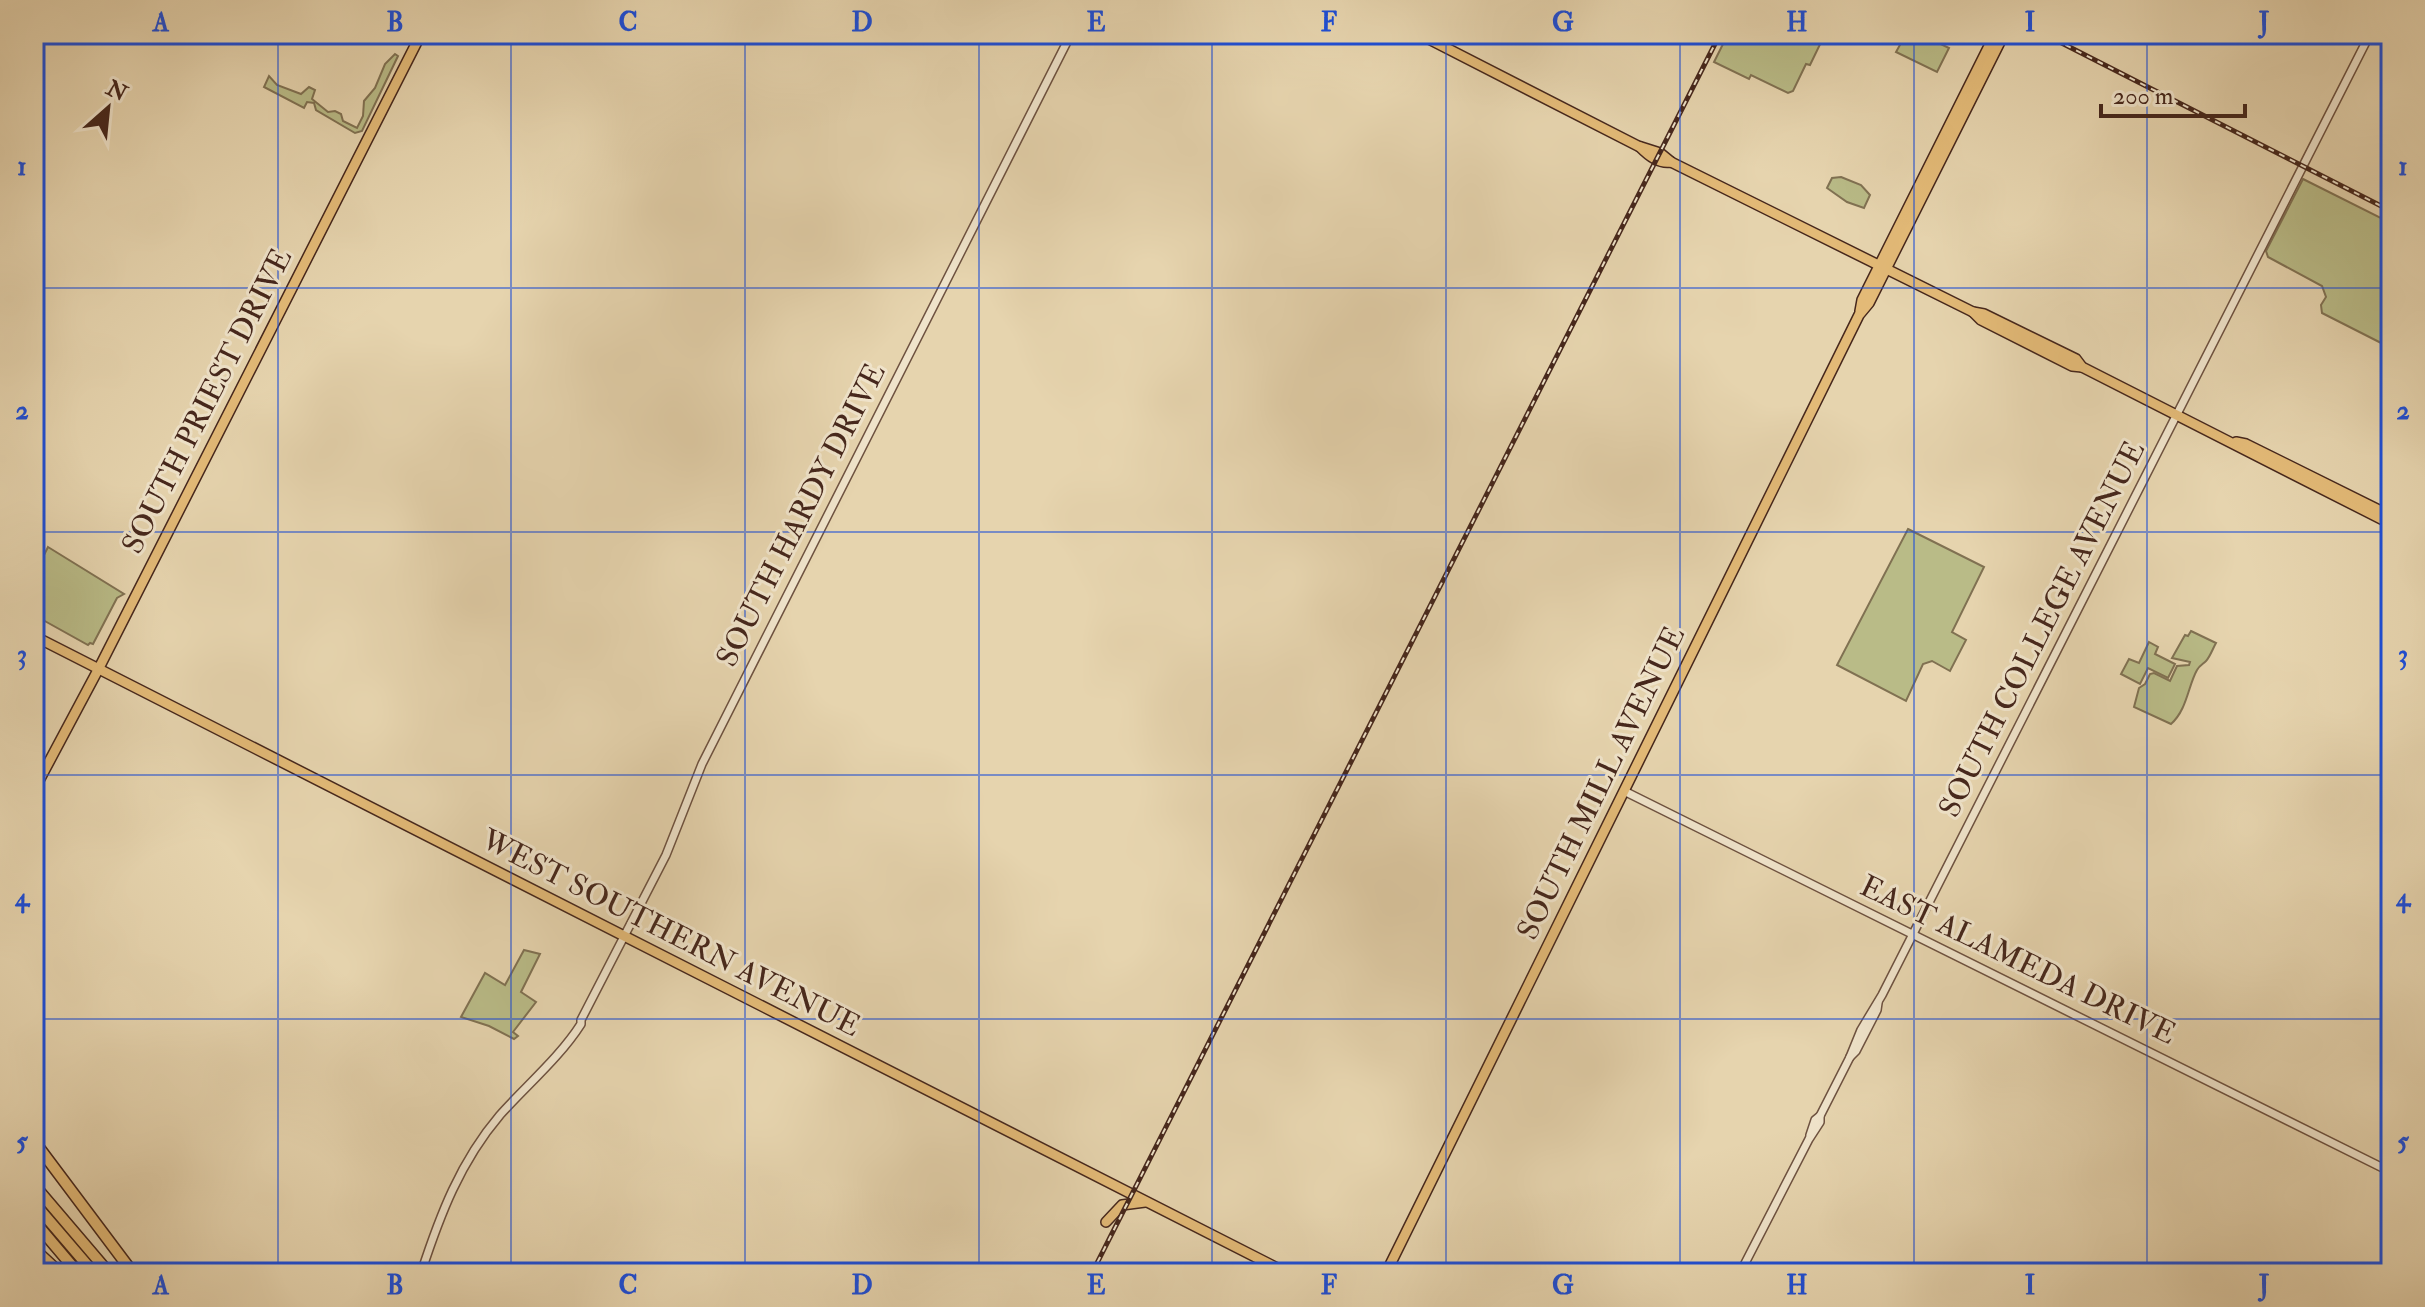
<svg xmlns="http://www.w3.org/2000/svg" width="2425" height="1307" font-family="'IM FELL Double Pica',serif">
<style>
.green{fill:#b9bb87;stroke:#807152;stroke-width:2}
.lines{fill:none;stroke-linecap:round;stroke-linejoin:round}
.minor-casing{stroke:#6e5240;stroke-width:10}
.major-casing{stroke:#46271c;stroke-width:12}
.highway-casing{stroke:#46271c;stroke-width:13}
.minor{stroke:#efe3ca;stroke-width:7}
.major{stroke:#e3ba77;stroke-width:9}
.highway{stroke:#e3ba77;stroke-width:10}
.rail-casing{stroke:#46271c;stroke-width:5}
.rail{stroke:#efe3ca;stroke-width:2;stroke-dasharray:6;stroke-linecap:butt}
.grid{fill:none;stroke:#1d4ed8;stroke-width:2;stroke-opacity:0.55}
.labels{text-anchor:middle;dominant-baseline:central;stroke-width:6;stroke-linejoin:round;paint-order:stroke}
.street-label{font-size:30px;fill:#46271c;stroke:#efe3ca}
.neatline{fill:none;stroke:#1d4ed8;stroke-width:3}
.grid-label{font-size:26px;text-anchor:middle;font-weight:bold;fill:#1d4ed8}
</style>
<rect width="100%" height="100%" fill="#e6d4ae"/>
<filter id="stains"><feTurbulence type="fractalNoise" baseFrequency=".0025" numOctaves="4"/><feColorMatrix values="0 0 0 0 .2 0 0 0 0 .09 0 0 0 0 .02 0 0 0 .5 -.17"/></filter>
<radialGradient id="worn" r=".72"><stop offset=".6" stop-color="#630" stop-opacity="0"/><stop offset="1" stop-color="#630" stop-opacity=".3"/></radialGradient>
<!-- green -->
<g class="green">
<polygon points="1728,34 1825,34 1810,65 1806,64 1793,91 1788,93 1751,75 1749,79 1714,62"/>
<polygon points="1906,34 1920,34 1949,48 1937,72 1896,52"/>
<polygon points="395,54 398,56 362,131 355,133 316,110 314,103 307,102 304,108 264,87 269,76 277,85 301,94 309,87 315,90 312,99 328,112 335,111 341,114 343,121 357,128 363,116 364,101 375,88 385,64"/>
<polygon points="1841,177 1861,185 1870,195 1864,208 1847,202 1827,188 1832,178"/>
<polygon points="2303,179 2391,223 2391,348 2322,313 2321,305 2326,297 2322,286 2268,257 2266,251"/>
<polygon points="1908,529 1984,567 1952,632 1966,640 1950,671 1932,661 1923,664 1906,701 1837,665"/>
<polygon points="48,547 124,594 117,598 93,644 90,643 88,645 34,615 34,575"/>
<path d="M 2191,631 L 2216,643 C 2213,648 2210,657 2206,661 C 2203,664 2199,666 2197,670 C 2188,686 2187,710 2171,724 L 2134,707 L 2139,688 L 2145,684 L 2150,674 L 2154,673 L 2170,681 L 2177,666 L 2189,665 L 2190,662 L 2172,658 L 2185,635 L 2188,636 Z"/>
<polygon points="2149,642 2158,647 2155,654 2175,664 2168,678 2148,668 2140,684 2121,674 2129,659 2139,663"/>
<polygon points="524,950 540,954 521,992 536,1002 513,1032 518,1036 514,1039 489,1026 461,1017 485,973 505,985"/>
</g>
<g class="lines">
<defs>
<g id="minor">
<polyline points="1624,791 2391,1172"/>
<polyline points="1850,1057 1861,1030 1882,995 2370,34"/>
<polyline points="1810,1135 1815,1120 1820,1116 1850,1057 1856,1051 1877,1010 1878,1003"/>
<path d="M 421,1273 C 440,1215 460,1162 500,1115 C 527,1085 560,1057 581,1024 L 581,1020 L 666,855 L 702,764 L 1071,34"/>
<polyline points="1740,1273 1809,1139 1820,1122 1820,1116"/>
</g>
<g id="major">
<polyline points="1419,34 1638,146 1660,153 1671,162 1973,312 1984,314 2076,359 2082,367 2391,524"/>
<path d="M 1640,147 C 1649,156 1659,164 1671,162"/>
<polyline points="1860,311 1862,300 1995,34"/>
<polyline points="1973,312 1981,320 2072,366 2082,367"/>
<polyline points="2236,442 2246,444 2391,516"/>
<polyline points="34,636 1287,1273"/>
<polyline points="34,790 99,668 421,34"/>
<polyline points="1106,1222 1122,1205 1145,1202"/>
<polyline points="1386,1273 1859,315 1869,303 2004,34"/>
<polyline points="2389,1273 2391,1268"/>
</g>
<g id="highway">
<polyline points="34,1141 133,1273"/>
<polyline points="34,1185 109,1273"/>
<polyline points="34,1203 94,1273"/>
<polyline points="34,1221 78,1273"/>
<polyline points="34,1249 60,1273"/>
</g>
</defs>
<!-- minor casing -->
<use href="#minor" class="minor-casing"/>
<!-- major casing -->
<use href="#major" class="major-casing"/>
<!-- highway casing -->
<use href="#highway" class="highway-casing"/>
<!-- minor -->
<use href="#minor" class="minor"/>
<!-- major -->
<use href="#major" class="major"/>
<!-- highway -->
<use href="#highway" class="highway"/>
<defs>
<g id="rail">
<polyline points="2044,34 2391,211"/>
<polyline points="1092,1273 1720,34"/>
</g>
</defs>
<!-- rail casing -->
<use href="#rail" class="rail-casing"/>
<!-- rail -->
<use href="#rail" class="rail"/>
</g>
<!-- grid -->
<path class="grid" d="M 278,34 L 278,1273M 511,34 L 511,1273M 745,34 L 745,1273M 979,34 L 979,1273M 1212,34 L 1212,1273M 1446,34 L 1446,1273M 1680,34 L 1680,1273M 1914,34 L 1914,1273M 2147,34 L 2147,1273M 34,288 L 2391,288M 34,532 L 2391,532M 34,775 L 2391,775M 34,1019 L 2391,1019"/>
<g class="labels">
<!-- street labels -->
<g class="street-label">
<text transform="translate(207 401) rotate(-63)">SOUTH PRIEST DRIVE</text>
<text transform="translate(801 515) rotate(-63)">SOUTH HARDY DRIVE</text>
<text transform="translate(2042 629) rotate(-63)">SOUTH COLLEGE AVENUE</text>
<text transform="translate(1601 783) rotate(-64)">SOUTH MILL AVENUE</text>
<text transform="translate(671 933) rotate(27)">WEST SOUTHERN AVENUE</text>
<text transform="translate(2018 960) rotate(26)">EAST ALAMEDA DRIVE</text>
</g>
</g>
<!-- margin -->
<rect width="2425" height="1307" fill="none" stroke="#e6d4ae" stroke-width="88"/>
<!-- north arrow -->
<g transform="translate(108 108) rotate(27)" stroke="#efe3ca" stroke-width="6" paint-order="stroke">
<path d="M0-6L14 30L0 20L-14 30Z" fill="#46271c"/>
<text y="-12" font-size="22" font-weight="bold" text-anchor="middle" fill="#46271c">N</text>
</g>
<!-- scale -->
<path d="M2101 104v12h144v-12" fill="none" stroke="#46271c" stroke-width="4"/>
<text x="2113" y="104" font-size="24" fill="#46271c" stroke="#efe3ca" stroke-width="6" paint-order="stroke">200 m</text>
<rect x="44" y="44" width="2337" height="1219" class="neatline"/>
<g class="grid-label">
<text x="161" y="31">A</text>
<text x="395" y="31">B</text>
<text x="628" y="31">C</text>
<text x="862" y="31">D</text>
<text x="1096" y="31">E</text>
<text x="1329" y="31">F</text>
<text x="1563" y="31">G</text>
<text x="1797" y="31">H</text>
<text x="2030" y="31">I</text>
<text x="2264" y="31">J</text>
<text x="22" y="175">1</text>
<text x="2403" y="175">1</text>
<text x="22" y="419">2</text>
<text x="2403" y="419">2</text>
<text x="22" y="663">3</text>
<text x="2403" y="663">3</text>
<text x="22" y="906">4</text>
<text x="2403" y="906">4</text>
<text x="22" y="1150">5</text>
<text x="2403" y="1150">5</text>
<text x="161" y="1294">A</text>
<text x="395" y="1294">B</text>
<text x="628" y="1294">C</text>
<text x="862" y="1294">D</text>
<text x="1096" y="1294">E</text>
<text x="1329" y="1294">F</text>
<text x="1563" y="1294">G</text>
<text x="1797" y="1294">H</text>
<text x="2030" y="1294">I</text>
<text x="2264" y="1294">J</text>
</g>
<rect width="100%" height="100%" filter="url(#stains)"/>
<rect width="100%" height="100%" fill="url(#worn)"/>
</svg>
